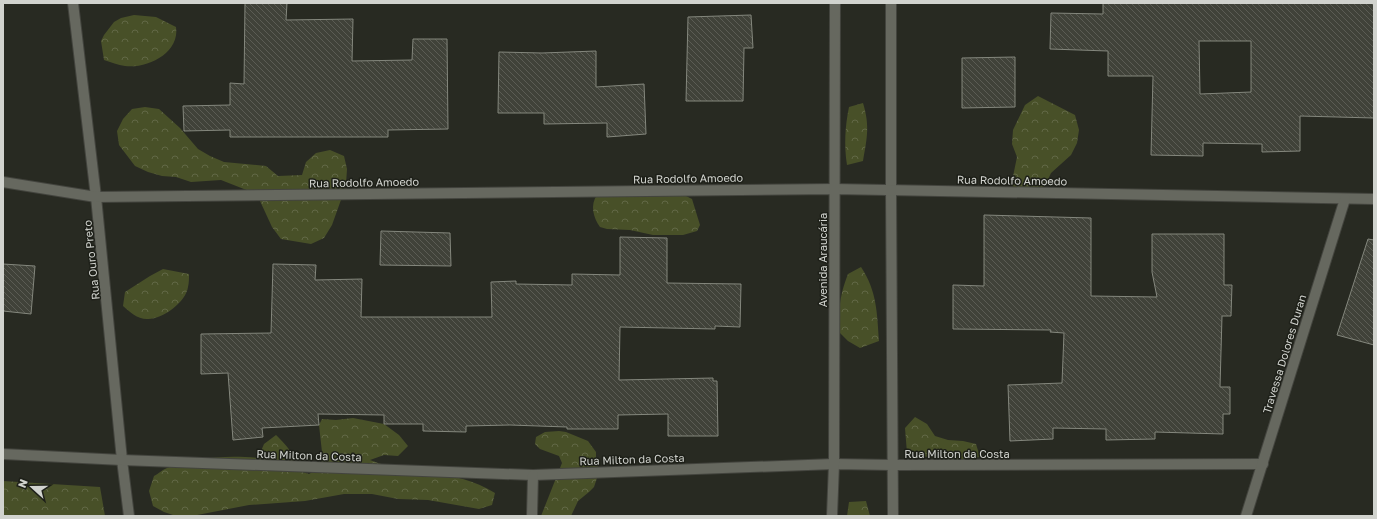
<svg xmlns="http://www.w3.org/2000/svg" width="1377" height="519" font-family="'Golos Text',sans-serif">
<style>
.forest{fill:url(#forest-crowns)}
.building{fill:url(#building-back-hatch);stroke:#84877d;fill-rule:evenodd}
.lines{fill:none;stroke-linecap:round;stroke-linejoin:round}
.street-casing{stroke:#43443e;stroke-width:12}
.street{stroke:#66685f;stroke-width:10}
.labels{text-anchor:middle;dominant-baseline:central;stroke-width:3;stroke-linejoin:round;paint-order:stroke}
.street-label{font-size:11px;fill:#d1d3ce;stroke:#1e2019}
</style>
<defs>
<pattern id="forest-crowns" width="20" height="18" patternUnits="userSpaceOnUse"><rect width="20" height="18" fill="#485028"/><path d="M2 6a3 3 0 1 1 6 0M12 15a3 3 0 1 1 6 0" fill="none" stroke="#616846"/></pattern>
<pattern id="building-back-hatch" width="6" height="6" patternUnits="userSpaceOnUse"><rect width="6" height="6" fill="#404239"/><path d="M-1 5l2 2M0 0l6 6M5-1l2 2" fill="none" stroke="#5b5c54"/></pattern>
</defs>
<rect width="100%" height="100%" fill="#282a22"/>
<!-- forest -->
<g class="forest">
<path d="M 134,15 L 156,17 L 176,27 C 180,53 147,69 125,66 C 118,65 111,62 104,60 L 101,41 L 104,35 L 114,22 L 121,18 Z"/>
<polygon points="1038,96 1075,115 1079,130 1077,143 1071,155 1051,173 1045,186 1035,192 1011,186 1017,157 1012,144 1013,130 1025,105"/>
<path d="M 863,103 C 870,126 867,138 863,161 L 847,165 C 844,146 845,126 849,107 Z"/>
<polygon points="145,107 159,109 180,128 198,149 210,156 224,162 266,166 278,176 302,175 306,162 316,153 330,150 344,156 347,169 346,184 342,197 332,225 324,238 311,244 281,239 272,227 260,201 249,191 221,180 191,182 176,177 162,176 148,172 135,166 119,145 117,131 123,119 132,109"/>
<path d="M 674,194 L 686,196 L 692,199 L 700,225 L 697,231 L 683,235 L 653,235 L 630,230 L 607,229 L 600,227 C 593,217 590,205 597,195 Z"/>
<path d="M 861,267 C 877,291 877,313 879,341 L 860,348 L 848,341 L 839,332 C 839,309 839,297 848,274 Z"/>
<path d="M 163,269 L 189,274 C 189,278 189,283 188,287 C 186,302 162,320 147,319 C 137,319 130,312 123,306 L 125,292 L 150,276 Z"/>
<path d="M 915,417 L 927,424 L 935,436 L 948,440 L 963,441 L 976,444 L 980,457 C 955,461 931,459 907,453 L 905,428 Z"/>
<path d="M 353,418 L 384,424 L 399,435 L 408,446 L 398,456 L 384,455 L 370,460 C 413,477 453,467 495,493 L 492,505 L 479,509 L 428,500 L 398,499 L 372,494 L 344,494 L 305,501 L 249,505 L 192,516 L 176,516 L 164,512 L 153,506 L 149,491 L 154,476 C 158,474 162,470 167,468 C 193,457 230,455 258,458 L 264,444 L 276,435 C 289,448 293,452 296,470 L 309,474 L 321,467 L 322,452 L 319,425 L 322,419 L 336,420 Z"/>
<polygon points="559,431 566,432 588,441 596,452 596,459 599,472 594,487 589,492 578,501 571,516 541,516 562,463 559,456 540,449 535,444 536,437 545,432"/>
<polygon points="3,481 100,487 105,516 3,516"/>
<polygon points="866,501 870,516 847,516 849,502"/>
</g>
<!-- building -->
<g class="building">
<polygon points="245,3 287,3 286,20 353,19 352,61 412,60 413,39 447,39 448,129 388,130 388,137 230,137 230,130 184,131 183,106 230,105 230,83 244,84"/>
<path d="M 1103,3 L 1374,3 L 1374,118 L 1300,116 L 1300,151 L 1262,152 L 1262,144 L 1203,143 L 1203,156 L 1151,155 L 1153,76 L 1108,76 L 1108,51 L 1050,49 L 1051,13 L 1103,14 ZM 1199,41 L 1251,41 L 1251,92 L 1200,94 Z"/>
<polygon points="751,15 753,48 744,48 743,101 686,101 688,17"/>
<polygon points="596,51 596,87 644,84 646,134 607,137 607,123 544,124 544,113 498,113 499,52 542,53"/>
<polygon points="1015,57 1015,107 962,108 962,58"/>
<polygon points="984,215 1091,218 1091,296 1157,297 1152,272 1152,234 1224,234 1224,285 1232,285 1231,316 1222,316 1220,387 1230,387 1230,414 1223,414 1223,434 1155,432 1155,439 1106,440 1106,429 1053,428 1053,439 1010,441 1008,385 1062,383 1064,333 1050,332 1051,330 953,329 953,285 984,286"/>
<polygon points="381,231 450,233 451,266 380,265"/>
<polygon points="620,237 667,238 667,283 741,284 740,327 715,326 715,329 620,327 619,380 713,378 713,381 717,381 718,436 668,436 668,414 618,415 618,429 567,429 567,427 510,425 466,426 466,432 423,431 423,424 384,424 384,415 318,414 319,425 262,428 263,437 233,440 228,373 201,374 201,334 271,333 273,264 316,265 315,280 362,279 361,317 492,317 491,282 516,281 516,284 572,285 572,274 620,275"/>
<polygon points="1368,239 1374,240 1374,345 1337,335"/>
<polygon points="3,264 35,266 31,314 3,311"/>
</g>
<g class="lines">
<defs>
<g id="street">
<polyline points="73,3 96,197 122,460 129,516"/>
<polyline points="891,3 891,190 893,516"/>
<polyline points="3,182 96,197 834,189 1374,199"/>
<polyline points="3,454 122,460 533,475 834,464 893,465 1263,464"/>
<polyline points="532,516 533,475"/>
<polyline points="832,516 834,464 835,3"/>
<polyline points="1246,516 1345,199"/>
</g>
</defs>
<!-- street casing -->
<use href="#street" class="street-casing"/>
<!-- street -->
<use href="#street" class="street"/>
</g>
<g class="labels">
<!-- street labels -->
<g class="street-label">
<text transform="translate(688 178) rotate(-1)">Rua Rodolfo Amoedo</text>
<text transform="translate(1012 180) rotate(1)">Rua Rodolfo Amoedo</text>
<text transform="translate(364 182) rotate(-1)">Rua Rodolfo Amoedo</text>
<text transform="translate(91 260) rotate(-96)">Rua Ouro Preto</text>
<text transform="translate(822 260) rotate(-90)">Avenida Araucária</text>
<text transform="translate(1284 354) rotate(-73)">Travessa Dolores Duran</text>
<text x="957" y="453">Rua Milton da Costa</text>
<text transform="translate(309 455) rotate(2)">Rua Milton da Costa</text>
<text transform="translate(632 459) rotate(-2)">Rua Milton da Costa</text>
</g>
</g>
<!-- border -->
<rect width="1377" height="519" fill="none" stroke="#d1d3ce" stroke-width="8"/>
<!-- north arrow -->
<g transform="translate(32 487) rotate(291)" stroke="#1e2019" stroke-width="3" paint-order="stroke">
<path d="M0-3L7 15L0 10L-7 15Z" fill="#d1d3ce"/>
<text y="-6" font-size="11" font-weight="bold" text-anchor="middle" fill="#d1d3ce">N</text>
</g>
</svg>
